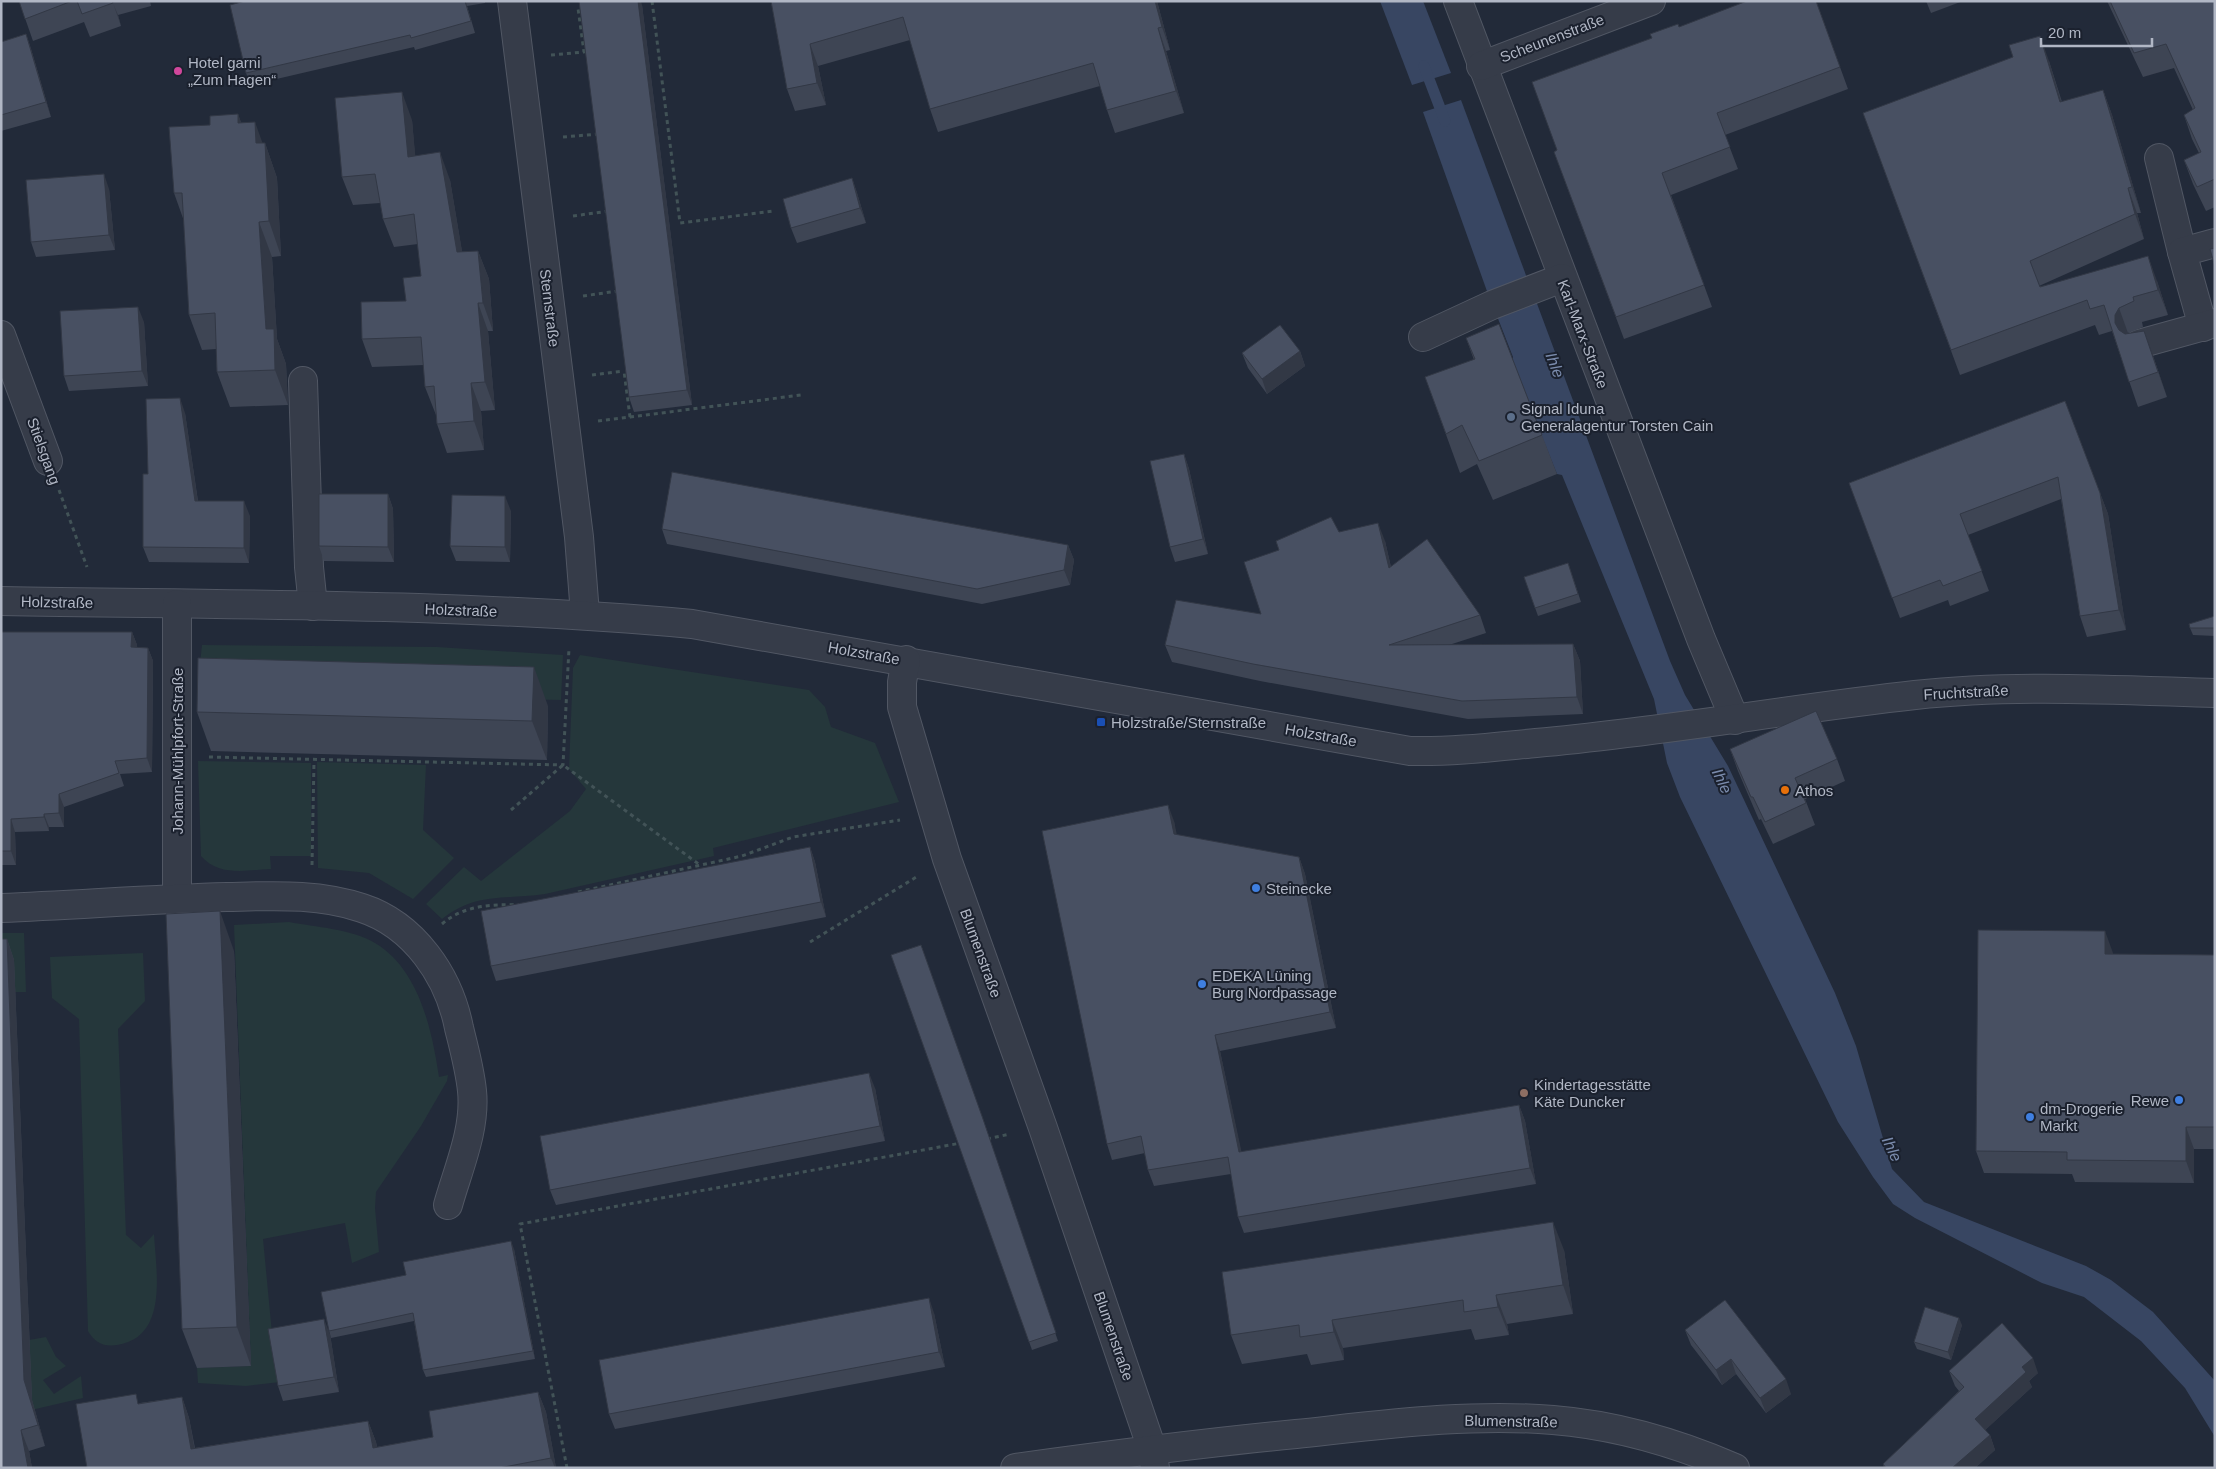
<svg xmlns="http://www.w3.org/2000/svg" width="2216" height="1469" font-family="Arial,sans-serif">
<style>
.green{fill:#25373b}
.water{fill:#384662}
.lines{fill:none;stroke-linecap:round;stroke-linejoin:round}
.stream{stroke:#384662;stroke-width:11}
.minor-casing{stroke:#515764;stroke-width:30}
.path{stroke:#425357;stroke-width:3;stroke-dasharray:4 4;stroke-linecap:butt}
.minor{stroke:#363c49;stroke-width:28}
.wall{fill:#3e4554}
.shaded-wall{fill:#323845}
.building{fill:#485062;stroke:#323845}
.hotel-dot{fill:#d1479c;stroke:#1b212e;stroke-width:2}
.service-dot{fill:#5c6f8a;stroke:#1b212e;stroke-width:2}
.transit-dot{fill:#1a4fb4;stroke:#1b212e;stroke-width:2}
.food-dot{fill:#e8710a;stroke:#1b212e;stroke-width:2}
.shop-dot{fill:#3f7fe0;stroke:#1b212e;stroke-width:2}
.education-dot{fill:#8d6e63;stroke:#1b212e;stroke-width:2}
.labels{text-anchor:middle;dominant-baseline:central;stroke-width:4;stroke-linejoin:round;paint-order:stroke}
.street-label{font-size:15px;fill:#b1b7c5;stroke:#1b212e}
.poi-label{font-size:15px;fill:#b1b7c5;stroke:#1b212e;text-anchor:start}
.water-label{font-size:16px;font-style:italic;fill:#7a8bac;stroke:#1b212e}
</style>
<rect width="100%" height="100%" fill="#222a39"/>
<!-- green -->
<g class="green">
<polygon points="202,645 437,647 563,655 561,700 197,691"/>
<path d="M 580,655 L 809,690 L 825,707 L 831,727 L 875,743 L 899,802 L 713,848 L 714,856 L 545,894 C 504,900 476,892 442,919 L 426,904 L 464,867 L 481,881 L 570,811 L 586,789 L 569,769 L 573,668 Z"/>
<path d="M 198,761 L 311,763 L 311,856 L 270,856 L 271,869 C 247,870 219,877 201,856 Z"/>
<polygon points="317,762 426,765 423,830 454,858 413,899 369,873 318,868"/>
<path d="M 289,922 C 315,927 352,929 375,943 C 419,969 432,1030 439,1077 L 448,1075 L 447,1081 L 421,1126 L 376,1192 L 375,1208 L 379,1252 L 352,1263 L 345,1223 L 263,1239 L 273,1344 L 280,1382 L 246,1386 L 198,1383 L 197,1368 L 251,1366 L 234,925 Z"/>
<polygon points="1,933 24,933 26,992 15,992 1,960"/>
<path d="M 143,953 L 145,1001 L 118,1029 L 126,1235 L 141,1248 L 154,1234 C 156,1271 169,1337 117,1345 C 104,1347 95,1343 88,1331 L 79,1019 L 52,998 L 50,957 Z"/>
<polygon points="46,1337 56,1357 66,1366 43,1380 54,1394 81,1376 83,1398 1,1417 1,1376 29,1340"/>
</g>
<!-- water -->
<g class="water">
<polygon points="1380,1 1423,1 1451,73 1412,85"/>
<polygon points="1461,100 1527,278 1488,294 1423,112"/>
<polygon points="1536,301 1670,661 1685,695 1728,766 1835,993 1856,1046 1892,1169 1924,1202 2086,1266 2111,1280 2153,1312 2215,1381 2215,1437 2185,1388 2141,1341 2084,1297 2042,1283 1915,1218 1893,1204 1873,1177 1838,1122 1680,797 1667,763 1654,699 1562,475 1557,474 1513,364 1513,357 1497,316"/>
</g>
<g class="lines">
<!-- stream -->
<polyline class="stream" points="1424,66 1445,121"/>
<defs>
<g id="minor">
<polyline points="512,1 579,537 585,614"/>
<polyline points="1458,1 1701,639 1735,720"/>
<polyline points="1481,66 1651,1"/>
<polyline points="2159,158 2182,252"/>
<polyline points="2203,327 2182,252 2215,243"/>
<polyline points="1,335 48,461"/>
<polyline points="1423,337 1492,305 1562,278"/>
<polyline points="2139,344 2215,323"/>
<polyline points="303,381 309,567 313,606"/>
<path d="M 1,601 C 231,605 463,603 692,624 L 1410,751 C 1453,752 1494,747 1536,743 C 1663,732 1788,709 1915,695 C 2014,684 2115,690 2215,693"/>
<polyline points="906,660 902,682 902,707 947,859 1043,1128 1152,1449 1155,1468"/>
<polyline points="177,898 177,604"/>
<path d="M 1,908 C 77,905 152,899 227,897 C 272,896 318,893 362,908 C 414,925 449,976 459,1028 C 464,1048 470,1070 472,1091 C 476,1129 458,1169 448,1205"/>
<path d="M 1015,1468 C 1109,1455 1202,1443 1296,1434 C 1381,1425 1467,1413 1553,1420 C 1616,1425 1677,1443 1735,1468"/>
</g>
</defs>
<!-- minor casing -->
<use href="#minor" class="minor-casing"/>
<!-- path -->
<g class="path">
<polyline points="652,1 680,223 774,211"/>
<polyline points="551,55 584,52 578,8 584,7"/>
<polyline points="563,137 599,134"/>
<polyline points="573,216 609,211"/>
<polyline points="583,296 618,291"/>
<polyline points="592,375 623,371"/>
<polyline points="630,417 801,395"/>
<polyline points="598,421 630,417 624,371"/>
<polyline points="59,490 87,567"/>
<polyline points="209,757 563,765 569,648"/>
<polyline points="511,810 563,765 700,865"/>
<polyline points="312,865 314,761"/>
<polyline points="578,892 742,856 793,837 900,820"/>
<path d="M 442,924 C 464,905 492,904 521,905"/>
<polyline points="810,942 918,876"/>
<polyline points="987,1139 1010,1134"/>
<polyline points="567,1468 520,1224 961,1143"/>
</g>
<!-- minor -->
<use href="#minor" class="minor"/>
</g>
<!-- wall -->
<g class="wall">
<polygon points="19,1 150,1 151,6 118,15 121,26 90,37 84,22 33,41"/>
<polygon points="245,1 485,1 485,3 467,6 475,33 415,50 414,47 251,85 246,73"/>
<polygon points="771,1 1157,1 1170,50 1166,51 1184,113 1115,133 1107,110 1100,86 938,132 930,109 910,40 818,66 826,105 795,111 787,89"/>
<polygon points="1816,1 1848,89 1725,135 1738,169 1671,195 1712,307 1624,339 1554,152 1557,150 1652,39 1679,27"/>
<polygon points="1926,1 1963,1 1931,13"/>
<polygon points="2107,1 2215,1 2215,207 2206,211 2193,184 2184,160 2199,153 2192,139 2184,115 2193,110 2174,68 2143,77"/>
<polygon points="642,5 692,405 634,412 629,397"/>
<polygon points="26,34 31,49 51,117 1,131 1,42"/>
<polygon points="2049,61 2062,102 2103,90 2112,115 2141,213 2137,213 2144,239 2039,286 2157,281 2168,315 2142,322 2143,327 2128,333 2153,356 2167,397 2138,407 2112,331 2099,335 2095,325 1960,375 1863,113"/>
<polygon points="238,114 241,123 262,143 265,143 277,178 281,256 272,257 277,339 286,364 288,405 230,407 217,372 216,349 202,350 189,315 184,221 174,193 210,125"/>
<polygon points="412,120 415,156 450,180 462,252 478,251 489,279 493,331 488,331 495,410 481,411 484,450 447,453 437,424 436,415 425,387 424,365 372,367 362,339 406,301 421,276 418,244 394,247 383,219 380,203 353,205 342,177"/>
<polygon points="852,178 857,193 866,223 797,243 791,228"/>
<polygon points="109,189 115,250 36,257 31,242"/>
<polygon points="144,322 148,386 69,391 64,376"/>
<polygon points="1466,338 1542,435 1557,474 1493,500 1477,464 1460,473 1425,377 1474,360"/>
<polygon points="1300,351 1305,366 1267,394 1248,368 1242,353"/>
<polygon points="2065,401 2108,514 2126,630 2087,637 2080,616 2061,499 1968,535 1989,591 1950,606 1948,600 1900,618 1849,483"/>
<polygon points="185,413 198,501 250,516 249,563 149,562 143,547 148,474"/>
<polygon points="1184,454 1189,469 1208,554 1175,562 1170,547"/>
<polygon points="388,494 393,509 394,562 324,561 319,546"/>
<polygon points="511,511 510,562 456,561 450,546"/>
<polygon points="662,529 1068,545 1074,560 1070,585 982,604 667,544"/>
<polygon points="1339,532 1385,541 1391,567 1480,615 1486,633 1449,645 1573,644 1580,661 1583,714 1468,719 1260,681 1172,662 1165,645 1261,614 1279,550 1276,541"/>
<polygon points="1568,563 1581,602 1538,616 1524,577"/>
<polygon points="2215,616 2215,636 2193,635 2190,628"/>
<polygon points="1,632 132,632 137,645 137,647 148,648 153,661 152,772 120,774 124,786 64,807 64,827 49,827 49,831 15,832 16,865 1,865"/>
<polygon points="548,706 547,760 211,751 197,712"/>
<polygon points="1730,749 1837,759 1845,781 1805,799 1815,825 1773,844 1761,819 1759,820 1738,771"/>
<polygon points="1174,821 1176,835 1299,857 1305,874 1336,1028 1220,1051 1241,1152 1519,1105 1525,1121 1536,1184 1244,1233 1238,1217 1231,1174 1154,1186 1148,1170 1145,1153 1112,1160 1107,1144"/>
<polygon points="810,847 815,862 826,917 496,981 491,966"/>
<polygon points="7,939 14,960 32,1400 45,1446 29,1451 32,1468 1,1468"/>
<polygon points="921,945 1058,1341 1032,1350 891,955"/>
<polygon points="234,951 251,1366 197,1368 182,1329"/>
<polygon points="2113,953 2113,954 2215,955 2215,1149 2194,1149 2194,1183 2075,1182 2072,1174 1984,1173 1976,1151"/>
<polygon points="875,1088 885,1141 556,1205 550,1190"/>
<polygon points="514,1249 535,1359 426,1377 423,1370 414,1321 331,1338 329,1331 406,1275"/>
<polygon points="1564,1250 1573,1314 1507,1324 1509,1335 1475,1340 1471,1329 1343,1348 1344,1360 1311,1365 1307,1354 1242,1364 1231,1335"/>
<polygon points="934,1313 945,1367 615,1429 609,1414"/>
<polygon points="1962,1325 1951,1360 1917,1349 1914,1342"/>
<polygon points="1685,1330 1791,1394 1766,1413 1736,1374 1722,1385 1691,1345"/>
<polygon points="330,1334 339,1392 283,1401 278,1386"/>
<polygon points="1949,1371 2038,1373 2029,1381 2032,1387 1985,1430 1990,1435 1995,1450 1975,1468 1884,1468 1883,1464 1959,1391 1955,1386"/>
<polygon points="538,1392 546,1412 556,1468 87,1468 140,1403 182,1397 189,1418 195,1448 368,1421 376,1442 377,1447 433,1437"/>
</g>
<!-- shaded-wall -->
<g class="shaded-wall">
<polygon points="112,1 118,15 121,26 113,3"/>
<polygon points="638,1 641,1 642,5 692,405 687,390"/>
<polygon points="1155,1 1157,1 1170,50 1162,27"/>
<polygon points="1158,28 1166,51 1184,113 1176,91"/>
<polygon points="26,34 31,49 51,117 46,102"/>
<polygon points="2040,36 2049,61 2069,128 2060,102"/>
<polygon points="810,44 818,66 826,105 817,83"/>
<polygon points="2103,90 2112,115 2141,213 2132,187"/>
<polygon points="402,92 412,120 418,185 408,157"/>
<polygon points="238,114 251,149 238,123"/>
<polygon points="255,122 265,150 265,143 277,178 281,256 269,221 256,143"/>
<polygon points="440,152 450,180 467,280 457,252"/>
<polygon points="104,174 109,189 115,250 109,235"/>
<polygon points="852,178 857,193 866,223 860,208"/>
<polygon points="2128,188 2137,213 2144,239 2135,214"/>
<polygon points="259,222 272,257 277,339 286,364 288,405 275,370 266,329"/>
<polygon points="478,251 489,279 493,331 483,303"/>
<polygon points="2148,256 2157,281 2168,315 2158,290"/>
<polygon points="478,303 488,331 495,410 485,382"/>
<polygon points="138,307 144,322 148,386 142,371"/>
<polygon points="2119,308 2128,333 2124,341 2115,323 2115,315"/>
<polygon points="2144,331 2153,356 2167,397 2158,372"/>
<polygon points="1300,351 1305,366 1267,394 1262,379"/>
<polygon points="471,383 481,411 484,450 474,421"/>
<polygon points="180,398 185,413 200,516 195,501"/>
<polygon points="1184,454 1189,469 1208,554 1203,539"/>
<polygon points="2100,493 2108,514 2126,630 2119,610"/>
<polygon points="388,494 393,509 394,562 388,547"/>
<polygon points="505,496 511,511 510,562 505,547"/>
<polygon points="244,501 250,516 249,563 244,548"/>
<polygon points="1378,523 1385,541 1395,586 1389,568"/>
<polygon points="1068,545 1074,560 1070,585 1064,570"/>
<polygon points="132,632 137,645 136,661 131,647"/>
<polygon points="1573,644 1580,661 1583,714 1577,697"/>
<polygon points="148,648 153,661 152,772 147,758"/>
<polygon points="534,667 548,706 547,760 532,721"/>
<polygon points="59,794 64,807 64,827 59,813"/>
<polygon points="1168,805 1174,821 1180,850 1174,834"/>
<polygon points="44,814 49,827 49,831 44,817"/>
<polygon points="11,819 15,832 16,865 11,851"/>
<polygon points="810,847 815,862 826,917 821,902"/>
<polygon points="1299,857 1305,874 1336,1028 1330,1012"/>
<polygon points="220,911 234,951 251,1366 237,1327"/>
<polygon points="2105,931 2113,953 2113,976 2105,954"/>
<polygon points="7,939 14,960 32,1400 45,1446 38,1425 24,1380"/>
<polygon points="1215,1035 1220,1051 1245,1168 1239,1152"/>
<polygon points="869,1073 875,1088 885,1141 880,1126"/>
<polygon points="1519,1105 1525,1121 1536,1184 1530,1168"/>
<polygon points="2186,1127 2194,1149 2194,1183 2186,1161"/>
<polygon points="1553,1222 1564,1250 1573,1314 1563,1285"/>
<polygon points="511,1241 514,1249 535,1359 533,1351"/>
<polygon points="1496,1295 1507,1324 1509,1335 1498,1307"/>
<polygon points="929,1298 934,1313 945,1367 939,1352"/>
<polygon points="1959,1318 1962,1325 1951,1360 1948,1352"/>
<polygon points="324,1319 330,1334 339,1392 334,1377"/>
<polygon points="1332,1320 1343,1348 1344,1360 1334,1332"/>
<polygon points="2033,1358 2038,1373 2029,1381 2032,1387 1981,1434 1975,1419 2022,1367"/>
<polygon points="1731,1359 1736,1374 1722,1385 1716,1370"/>
<polygon points="1786,1379 1791,1394 1766,1413 1760,1398"/>
<polygon points="538,1392 546,1412 556,1468 555,1468 551,1458"/>
<polygon points="182,1397 189,1418 198,1468 191,1449"/>
<polygon points="368,1421 376,1442 381,1468 373,1448"/>
<polygon points="21,1430 29,1451 32,1468 28,1468"/>
<polygon points="1990,1435 1995,1450 1975,1468 1952,1468"/>
</g>
<!-- building -->
<g class="building">
<polygon points="19,1 72,1 25,19"/>
<polygon points="77,1 112,1 113,3 82,14"/>
<polygon points="245,1 465,1 471,21 411,38 410,35 246,73 230,5"/>
<polygon points="579,1 638,1 687,390 629,397"/>
<polygon points="771,1 1155,1 1162,27 1158,28 1176,91 1107,110 1093,63 930,109 903,17 810,44 817,83 787,89"/>
<polygon points="1747,1 1816,1 1840,67 1717,113 1730,147 1662,173 1704,285 1616,317 1554,152 1557,150 1532,82 1652,38 1650,34 1678,24 1679,27"/>
<polygon points="2110,1 2215,1 2215,179 2197,187 2184,160 2201,152 2184,115 2195,108 2166,44 2134,53"/>
<polygon points="26,34 46,102 1,115 1,42"/>
<polygon points="2040,36 2060,102 2103,90 2132,187 2128,188 2135,214 2030,261 2040,287 2148,256 2158,290 2133,297 2134,301 2119,308 2115,315 2115,323 2119,330 2125,334 2144,331 2158,372 2129,382 2104,305 2090,309 2087,300 1951,350 1863,113 2013,57 2009,45"/>
<polygon points="402,92 408,157 440,152 457,252 478,251 483,303 478,303 485,382 471,383 474,421 437,424 434,386 425,387 421,337 362,339 361,302 406,301 403,278 421,276 414,214 383,219 375,174 342,177 335,98"/>
<polygon points="238,114 238,123 255,122 256,143 265,143 269,221 259,222 266,329 274,329 275,370 217,372 215,313 189,315 182,193 174,193 169,127 210,125 210,116"/>
<polygon points="104,174 109,235 31,242 26,180"/>
<polygon points="852,178 860,208 791,228 783,199"/>
<polygon points="2215,248 2215,267 2210,249"/>
<polygon points="138,307 142,371 64,376 60,311"/>
<polygon points="1499,324 1542,435 1479,461 1462,425 1446,434 1425,377 1475,359 1466,338"/>
<polygon points="1280,325 1300,351 1262,379 1242,353"/>
<polygon points="180,398 195,501 244,501 244,548 143,547 143,474 148,474 146,399"/>
<polygon points="2065,401 2100,493 2119,610 2080,616 2058,477 1960,514 1982,571 1943,586 1940,580 1892,598 1849,483"/>
<polygon points="1184,454 1203,539 1170,547 1150,461"/>
<polygon points="672,472 1068,545 1064,570 977,589 662,529"/>
<polygon points="319,494 388,494 388,547 319,546"/>
<polygon points="452,495 505,496 505,547 450,546"/>
<polygon points="1331,517 1339,532 1378,523 1389,568 1427,539 1480,615 1389,645 1573,644 1577,697 1462,701 1253,664 1165,645 1176,600 1261,614 1244,562 1279,550 1276,541"/>
<polygon points="1568,563 1578,594 1535,608 1524,577"/>
<polygon points="2215,616 2215,628 2190,628 2189,624"/>
<polygon points="1,632 132,632 131,647 148,648 147,758 115,761 119,773 59,794 59,813 44,814 44,817 11,819 11,851 1,851"/>
<polygon points="198,658 534,667 532,721 197,712"/>
<polygon points="1816,711 1837,759 1795,778 1806,803 1765,822 1753,797 1751,797 1730,749"/>
<polygon points="1168,805 1174,834 1299,857 1330,1012 1215,1035 1239,1152 1519,1105 1530,1168 1238,1217 1228,1157 1148,1170 1141,1136 1107,1144 1042,831"/>
<polygon points="810,847 821,902 491,966 481,911"/>
<polygon points="220,911 237,1327 182,1329 166,914"/>
<polygon points="1978,930 2105,931 2105,954 2215,955 2215,1127 2186,1127 2186,1161 2067,1160 2067,1152 1976,1151"/>
<polygon points="1,939 7,939 24,1380 38,1425 21,1430 28,1468 1,1468"/>
<polygon points="921,945 983,1119 1056,1333 1029,1342 891,955"/>
<polygon points="869,1073 880,1126 550,1190 540,1136"/>
<polygon points="1553,1222 1563,1285 1496,1295 1498,1307 1464,1312 1463,1300 1332,1320 1334,1332 1300,1337 1299,1325 1231,1335 1222,1272"/>
<polygon points="511,1241 533,1351 423,1370 413,1313 329,1331 321,1292 406,1275 403,1262"/>
<polygon points="929,1298 939,1352 609,1414 599,1360"/>
<polygon points="1725,1300 1786,1379 1760,1398 1731,1359 1716,1370 1685,1330"/>
<polygon points="1925,1307 1959,1318 1948,1352 1914,1342"/>
<polygon points="324,1319 334,1377 278,1386 268,1329"/>
<polygon points="2002,1323 2033,1358 2022,1367 2026,1372 1975,1419 1990,1435 1952,1468 1886,1468 1883,1464 1964,1387 1949,1371"/>
<polygon points="538,1392 551,1458 499,1468 87,1468 76,1404 136,1394 138,1404 182,1397 191,1449 368,1421 373,1448 433,1437 429,1411"/>
</g>
<!-- markers -->
<circle class="hotel-dot" cx="178" cy="71" r="5"/>
<circle class="service-dot" cx="1511" cy="417" r="5"/>
<rect class="transit-dot" x="1096" y="717" width="10" height="10" rx="2.5"/>
<circle class="food-dot" cx="1785" cy="790" r="5"/>
<g class="shop-dot">
<circle cx="1256" cy="888" r="5"/>
<circle cx="1202" cy="984" r="5"/>
<circle cx="2179" cy="1100" r="5"/>
<circle cx="2030" cy="1117" r="5"/>
</g>
<circle class="education-dot" cx="1524" cy="1093" r="5"/>
<g class="labels">
<!-- street labels -->
<g class="street-label">
<text transform="translate(1552 38) rotate(-21)">Scheunenstraße</text>
<text transform="translate(550 308) rotate(83)">Sternstraße</text>
<text transform="translate(1583 334) rotate(69)">Karl-Marx-Straße</text>
<text transform="translate(44 451) rotate(70)">Stielsgang</text>
<text transform="translate(57 602) rotate(1)">Holzstraße</text>
<text transform="translate(461 610) rotate(2)">Holzstraße</text>
<text transform="translate(864 653) rotate(10)">Holzstraße</text>
<text transform="translate(1966 692) rotate(-3)">Fruchtstraße</text>
<text transform="translate(1321 735) rotate(10)">Holzstraße</text>
<text transform="translate(177 751) rotate(-90)">Johann-Mühlpfort-Straße</text>
<text transform="translate(981 953) rotate(70)">Blumenstraße</text>
<text transform="translate(1114 1336) rotate(71)">Blumenstraße</text>
<text transform="translate(1511 1421) rotate(1)">Blumenstraße</text>
</g>
<!-- poi labels -->
<g class="poi-label">
<text x="188" y="62">Hotel garni<tspan x="188" dy="17">„Zum Hagen“</tspan></text>
<text x="1521" y="408">Signal Iduna<tspan x="1521" dy="17">Generalagentur Torsten Cain</tspan></text>
<text x="1111" y="722">Holzstraße/Sternstraße</text>
<text x="1795" y="790">Athos</text>
<text x="1266" y="888">Steinecke</text>
<text x="1212" y="975">EDEKA Lüning<tspan x="1212" dy="17">Burg Nordpassage</tspan></text>
<text x="1534" y="1084">Kindertagesstätte<tspan x="1534" dy="17">Käte Duncker</tspan></text>
<text x="2169" y="1100" text-anchor="end">Rewe</text>
<text x="2040" y="1108">dm-Drogerie<tspan x="2040" dy="17">Markt</tspan></text>
</g>
<!-- water labels -->
<g class="water-label">
<text transform="translate(1555 365) rotate(69)">Ihle</text>
<text transform="translate(1722 781) rotate(65)">Ihle</text>
<text transform="translate(1892 1149) rotate(65)">Ihle</text>
</g>
</g>
<!-- border -->
<rect width="2216" height="1469" fill="none" stroke="#b1b7c5" stroke-width="5"/>
<!-- scale -->
<path d="M2041 38v8h111v-8" fill="none" stroke="#b1b7c5" stroke-width="2.5"/>
<text x="2048" y="38" font-size="15" fill="#b1b7c5" stroke="#1b212e" stroke-width="4" paint-order="stroke">20 m</text>
</svg>
